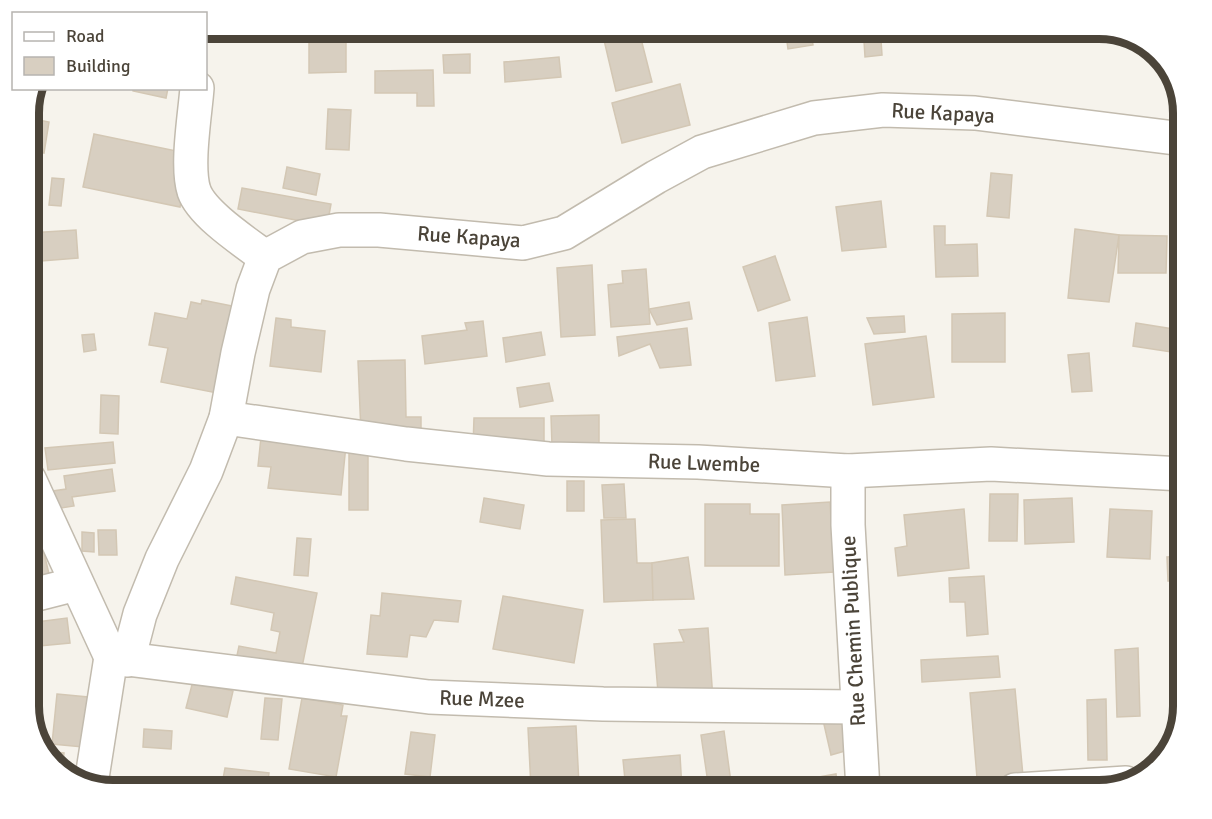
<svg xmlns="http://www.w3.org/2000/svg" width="1212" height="819" font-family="Signika,sans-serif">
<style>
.building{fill:#d8cfc1;stroke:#d3c7b4;stroke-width:1.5}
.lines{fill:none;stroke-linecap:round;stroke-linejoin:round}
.street-casing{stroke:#c2bbae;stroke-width:36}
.street{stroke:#fff;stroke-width:33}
.labels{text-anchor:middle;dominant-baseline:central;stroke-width:4.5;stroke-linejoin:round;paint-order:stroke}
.street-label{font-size:21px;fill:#4b4439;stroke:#fff}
.rim{fill:none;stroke:#4b4439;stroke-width:8}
</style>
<rect width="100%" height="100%" fill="#f6f3ec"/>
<!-- building -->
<g class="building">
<polygon points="309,28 346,28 346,72 309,73"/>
<polygon points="785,28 810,28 813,45 788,49"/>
<polygon points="639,31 652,82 616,91 604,40"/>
<polygon points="881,40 882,55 865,57 864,41"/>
<polygon points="470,54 470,73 444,73 443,55"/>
<polygon points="559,57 561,77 505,82 504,62"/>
<polygon points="433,70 434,106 417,106 417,93 375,93 375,71"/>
<polygon points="680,84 690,125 622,143 612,103"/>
<polygon points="133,88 168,88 166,98 133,91"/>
<polygon points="328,109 351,110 349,150 326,149"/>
<polygon points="29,118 49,122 44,153 29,150"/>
<polygon points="94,134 191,154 180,207 83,187"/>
<polygon points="287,167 320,174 316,195 283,188"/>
<polygon points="29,173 37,174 33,196 29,196"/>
<polygon points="991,173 1012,175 1009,218 987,216"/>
<polygon points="52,178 64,179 61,206 49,205"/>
<polygon points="242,188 331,204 327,226 238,209"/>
<polygon points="881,201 886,247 842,251 836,207"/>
<polygon points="934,226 945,226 945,245 977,244 978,276 936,277"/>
<polygon points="1075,229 1119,235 1109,302 1068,298"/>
<polygon points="76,230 78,258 29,262 29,233"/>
<polygon points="1119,235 1167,236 1166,273 1118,273"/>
<polygon points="775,256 790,300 758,311 743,267"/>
<polygon points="592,265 595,335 561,337 557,268"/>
<polygon points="646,269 650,324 611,327 608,285 623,283 622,271"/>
<polygon points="202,300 262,312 222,394 161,382 168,348 149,345 155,313 187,319 191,302 201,304"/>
<polygon points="689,302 692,319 657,325 649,309"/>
<polygon points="1005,313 1005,362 952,362 952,314"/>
<polygon points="904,316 905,332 874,334 867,318"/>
<polygon points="807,317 815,376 776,381 769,323"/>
<polygon points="276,318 291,320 291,327 325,331 321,372 270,366"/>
<polygon points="483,321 487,356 425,364 422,336 467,330 465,323"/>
<polygon points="1136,323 1173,329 1171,352 1133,346"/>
<polygon points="687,328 691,365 660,368 650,344 619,356 617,337"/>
<polygon points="541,332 545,355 506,362 503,338"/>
<polygon points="94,334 96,350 84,352 82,335"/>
<polygon points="926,336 934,397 873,405 865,344"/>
<polygon points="1089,353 1092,391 1072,392 1068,355"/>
<polygon points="405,360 406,417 421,417 421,431 361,433 358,361"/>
<polygon points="549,383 553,401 520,407 517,388"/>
<polygon points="101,395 119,396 118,434 100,433"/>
<polygon points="599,415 599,446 552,446 551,416"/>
<polygon points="474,418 544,418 544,446 473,446"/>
<polygon points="261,437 346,445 341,495 268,488 271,467 258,466"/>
<polygon points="113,442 115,463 48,470 45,448"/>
<rect x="349" y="452" width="19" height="58"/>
<polygon points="112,469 115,491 72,497 74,506 55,509 53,491 66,489 64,476"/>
<rect x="567" y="481" width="17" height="30"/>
<polygon points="624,484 626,518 604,518 602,485"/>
<polygon points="990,494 1018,494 1017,541 989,541"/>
<polygon points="484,498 524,505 520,529 480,522"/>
<polygon points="1072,498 1074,542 1025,544 1024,500"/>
<polygon points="830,502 834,572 785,575 782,505"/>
<polygon points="705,504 750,504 750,514 779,514 779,566 705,566"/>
<polygon points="964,509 969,568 898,576 895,548 907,546 904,515"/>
<polygon points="1110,509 1152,511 1150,559 1107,557"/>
<polygon points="635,519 637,563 652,563 653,600 604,602 601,520"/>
<polygon points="98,530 116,530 117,555 99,555"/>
<polygon points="82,532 94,533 94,552 82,551"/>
<polygon points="297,538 311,539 308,576 294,575"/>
<polygon points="44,553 50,578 34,583 29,557"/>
<polygon points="1183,556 1183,581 1168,581 1167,557"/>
<polygon points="688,557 694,599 653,600 652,563"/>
<polygon points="984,576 988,634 967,636 965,602 950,602 949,578"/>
<polygon points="236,577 317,593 300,677 235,665 239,646 276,653 280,632 271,630 274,613 231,604"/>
<polygon points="382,593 461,601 458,622 434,620 426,637 410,635 407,657 367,654 371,615 380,616"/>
<polygon points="503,596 583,610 574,663 493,649"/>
<polygon points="67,618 70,643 29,647 29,623"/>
<polygon points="708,628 713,700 659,704 654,644 684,642 679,630"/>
<polygon points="1138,648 1140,716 1117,717 1115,650"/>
<polygon points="998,656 1000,677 922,682 921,660"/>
<polygon points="193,681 233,691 227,717 186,708"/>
<polygon points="1015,689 1024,787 978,790 970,693"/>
<polygon points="57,694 88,697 83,747 52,744"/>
<polygon points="265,698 282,699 278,740 261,739"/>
<polygon points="302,698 343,705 341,716 347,716 336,777 289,769"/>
<polygon points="1106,699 1107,760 1088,760 1087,700"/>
<polygon points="844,715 852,749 831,755 823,720"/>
<polygon points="576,726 579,785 531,788 528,728"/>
<polygon points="144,729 172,731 171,749 143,747"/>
<polygon points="724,731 732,790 709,790 701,735"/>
<polygon points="411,732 435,735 430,777 405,774"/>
<polygon points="42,751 64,753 62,772"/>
<polygon points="680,755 682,790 626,790 623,760"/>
<polygon points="225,768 269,773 267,790 221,790"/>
<polygon points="836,774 838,790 786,790 785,783"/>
<polygon points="308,781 384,785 383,790 308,790"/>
</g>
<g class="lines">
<defs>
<g id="street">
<path d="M 197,88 C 195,115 186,166 194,191 C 202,214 245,242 265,257"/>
<polyline points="226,418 406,444 548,459 698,462 848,471 991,464 1183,474"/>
<polyline points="848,471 848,525 863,790"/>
<polyline points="29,479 111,657"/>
<polyline points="29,596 76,584"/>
<polyline points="111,657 429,697 603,704 856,707"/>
<polyline points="128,660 140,614 162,559 206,471 226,418 238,353 253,289 265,257 302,237 339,230 379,230 523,243 564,233 656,177 702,152 814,118 883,110 975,113 1183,139"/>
<polyline points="91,784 111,657"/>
<polyline points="1015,790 1126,783"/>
</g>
</defs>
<!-- street casing -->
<use href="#street" class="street-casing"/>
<!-- street -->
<use href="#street" class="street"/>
</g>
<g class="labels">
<!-- street labels -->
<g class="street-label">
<text transform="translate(943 113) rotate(3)">Rue Kapaya</text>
<text transform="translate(469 237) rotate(4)">Rue Kapaya</text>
<text transform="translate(704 463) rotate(2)">Rue Lwembe</text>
<text transform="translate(853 631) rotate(-93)">Rue Chemin Publique</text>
<text transform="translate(482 699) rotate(2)">Rue Mzee</text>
</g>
</g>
<!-- crop -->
<path d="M0 0H1212V819H0ZM113 39H1099A74 74 0 0 1 1173 113V706A74 74 0 0 1 1099 780H113A74 74 0 0 1 39 706V113A74 74 0 0 1 113 39Z" fill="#fff" fill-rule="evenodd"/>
<path class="rim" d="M113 39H1099A74 74 0 0 1 1173 113V706A74 74 0 0 1 1099 780H113A74 74 0 0 1 39 706V113A74 74 0 0 1 113 39Z"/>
<!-- legend -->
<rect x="12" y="12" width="195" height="78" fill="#ffffff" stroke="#b7b4b0" stroke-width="1.5"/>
<rect x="24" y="32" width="30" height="9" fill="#ffffff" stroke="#b7b4b0" stroke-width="1.5"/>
<text x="66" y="42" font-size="18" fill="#4b4439">Road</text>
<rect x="24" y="57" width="30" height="18" fill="#d8cfc1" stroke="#b7b4b0" stroke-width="1.5"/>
<text x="66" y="72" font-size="18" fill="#4b4439">Building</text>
</svg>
